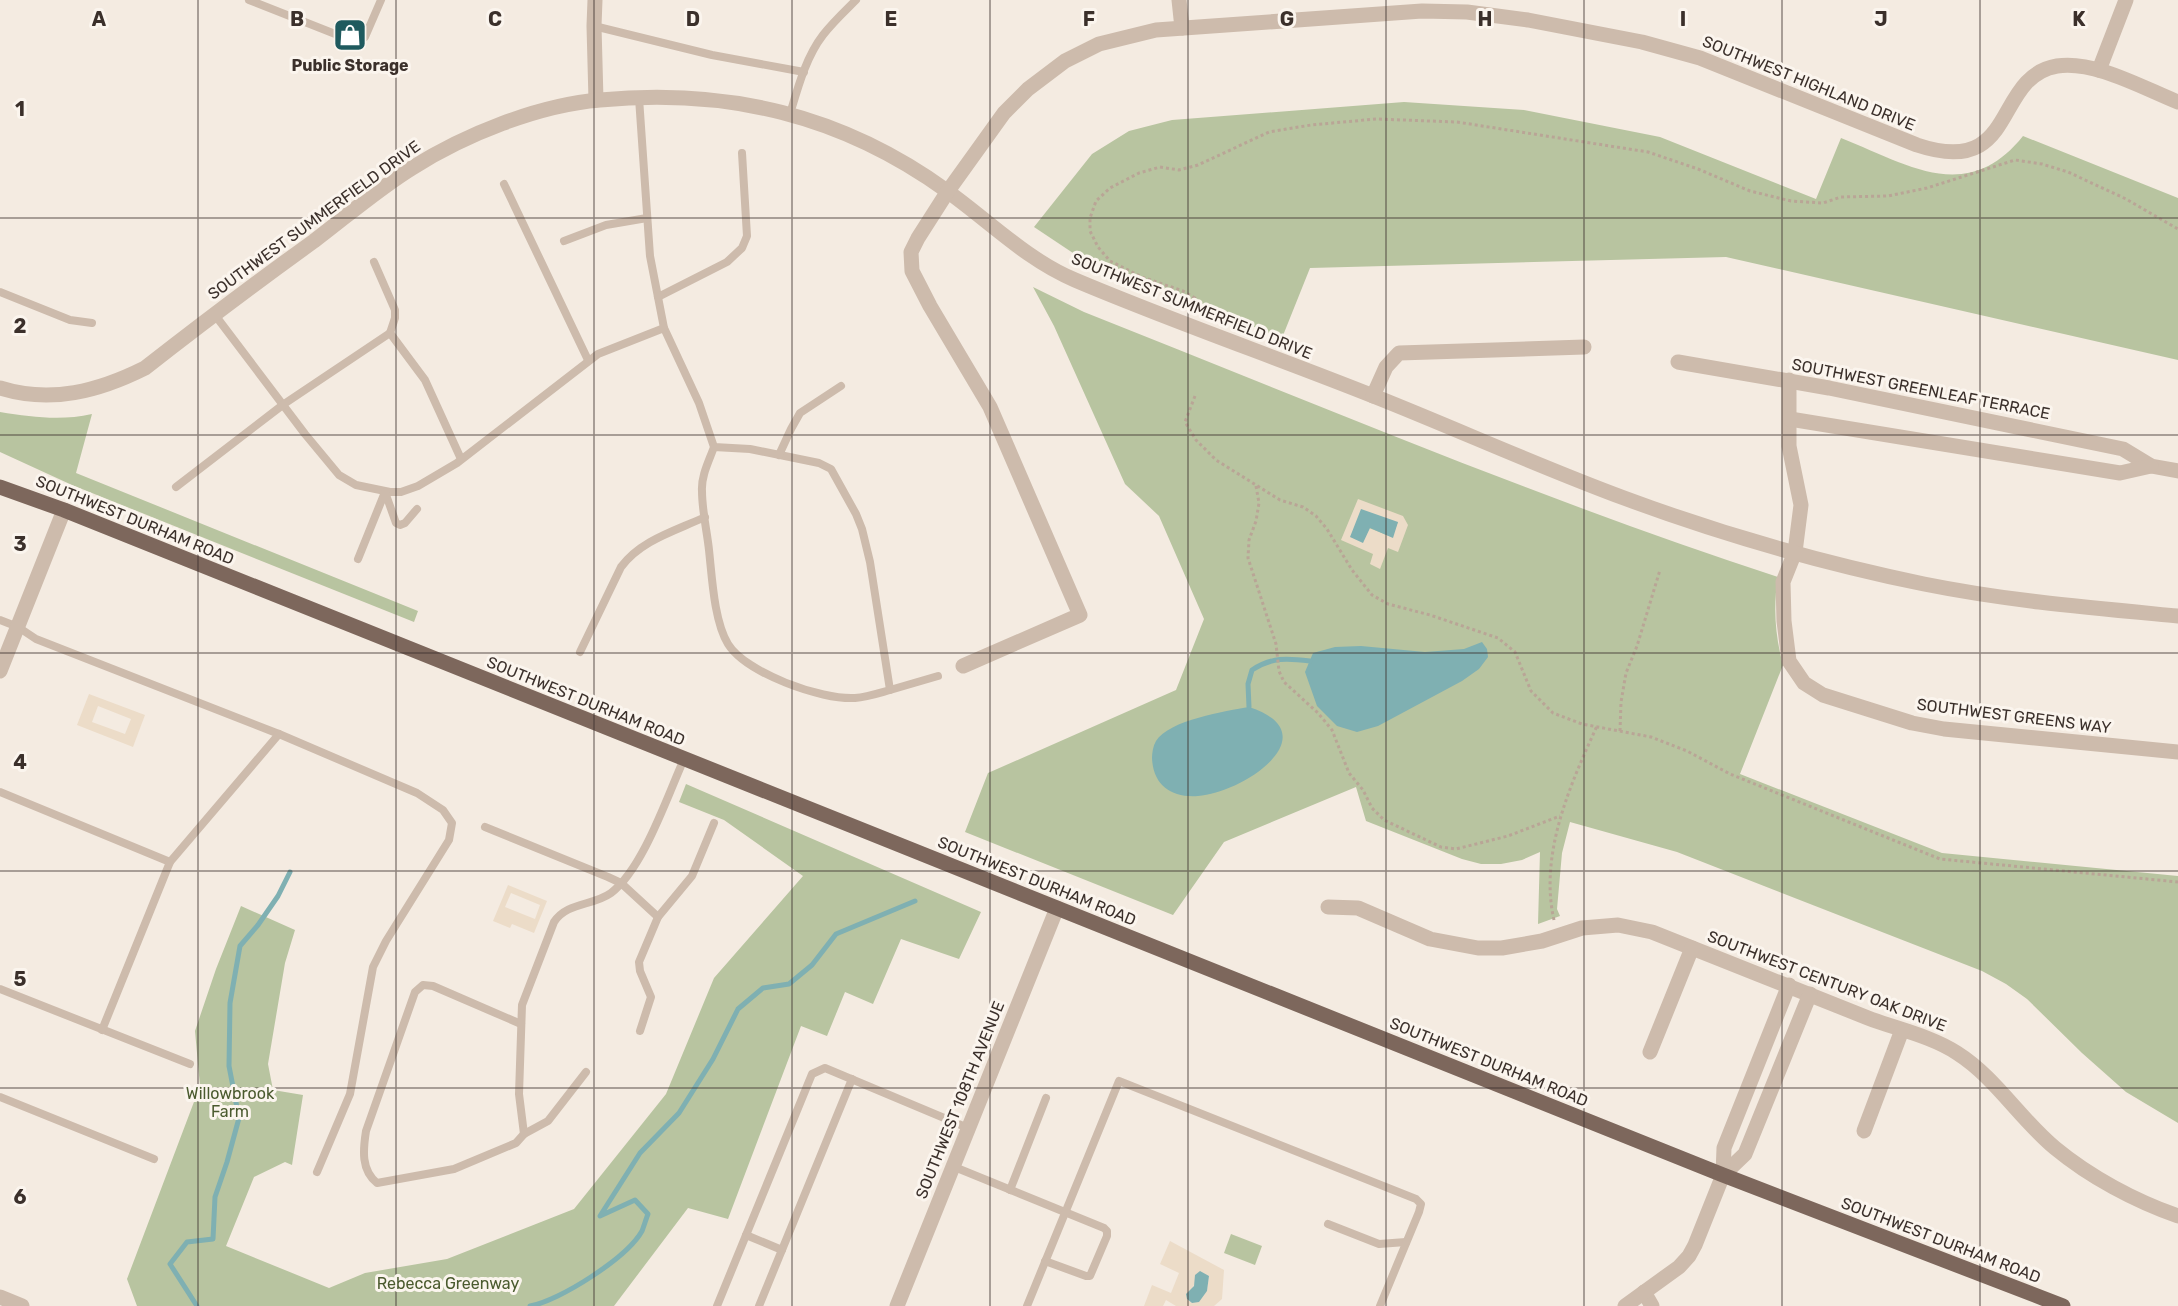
<svg xmlns="http://www.w3.org/2000/svg" width="2178" height="1306" font-family="Rubik,sans-serif">
<style>
.green{fill:#b8c4a0}
.plaza{fill:#ecdcc8;fill-rule:evenodd}
.water{fill:#7fb0b2}
.lines{fill:none;stroke-linecap:round;stroke-linejoin:round}
.stream{stroke:#7fb0b2;stroke-width:5}
.path{stroke:#b9a596;stroke-width:3;stroke-dasharray:3 3;stroke-linecap:butt}
.service{stroke:#cdbbac;stroke-width:8}
.minor{stroke:#cdbbac;stroke-width:15}
.primary{stroke:#7d675c;stroke-width:15}
.grid{fill:none;stroke:#3b302b;stroke-width:1.5;stroke-opacity:0.55}
.labels{text-anchor:middle;dominant-baseline:central;stroke-width:6;stroke-linejoin:round;paint-order:stroke}
.poi-label{font-size:16px;font-weight:bold;fill:#3b302b;stroke:#fbf5ee}
.street-label{font-size:16px;fill:#3b302b;stroke:#fbf5ee}
.park-label{font-size:16px;fill:#4a5a2e;stroke:#fbf5ee}
.grid-label{font-size:20px;text-anchor:middle;font-weight:bold;fill:#3b302b;stroke:#fbf5ee;stroke-width:6;stroke-linejoin:round;paint-order:stroke}
</style>
<rect width="100%" height="100%" fill="#f4ebe1"/>
<!-- green -->
<g class="green">
<path d="M 1404,102 L 1524,110 L 1660,137 L 1816,199 L 1841,138 C 1907,164 1967,206 2023,136 L 2178,198 L 2178,360 L 1726,257 L 1310,268 L 1282,338 L 1079,257 L 1034,227 L 1092,154 L 1129,131 L 1172,120 Z"/>
<path d="M 1033,287 L 1084,312 C 1314,403 1542,500 1778,577 C 1773,607 1775,635 1783,665 L 1740,774 L 1942,853 L 2178,876 L 2178,1123 L 2126,1092 L 2082,1053 L 2027,999 L 2006,984 L 1982,971 L 1677,852 L 1570,822 L 1562,853 L 1557,909 L 1560,916 L 1538,924 L 1540,852 L 1522,860 L 1501,864 L 1481,864 L 1462,859 L 1366,821 L 1356,787 L 1224,842 L 1173,915 L 965,832 L 988,773 L 1176,690 L 1204,619 L 1159,516 L 1125,484 L 1054,326 Z"/>
<path d="M 0,412 C 32,417 61,421 92,414 L 76,473 L 418,611 L 414,622 L 72,485 L 0,452 Z"/>
<polygon points="686,784 981,912 959,959 901,939 873,1004 845,992 827,1036 801,1026 728,1219 688,1208 614,1306 137,1306 127,1279 200,1086 195,1031 216,969 241,906 295,930 285,963 268,1064 273,1090 303,1095 292,1165 285,1162 254,1177 226,1246 329,1288 365,1273 447,1259 574,1209 666,1094 714,978 803,876 724,820 679,802"/>
<polygon points="1231,1234 1262,1246 1255,1265 1224,1253"/>
</g>
<!-- plaza -->
<g class="plaza">
<path d="M 1358,499 L 1403,516 L 1408,525 L 1398,552 L 1388,548 L 1380,569 L 1370,564 L 1373,554 L 1341,540 ZM 1398,522 L 1392,537 L 1369,528 Z"/>
<path d="M 89,694 L 145,715 L 133,747 L 77,725 ZM 98,706 L 131,719 L 125,734 L 92,722 Z"/>
<path d="M 508,885 L 547,901 L 534,933 L 512,924 L 510,928 L 493,921 ZM 511,893 L 540,905 L 535,919 L 505,907 Z"/>
<path d="M 1170,1241 L 1224,1270 L 1222,1299 L 1214,1306 L 1176,1306 L 1166,1300 L 1163,1306 L 1144,1306 L 1152,1285 L 1171,1293 L 1179,1273 L 1160,1264 ZM 1209,1276 L 1207,1291 L 1192,1303 L 1187,1299 L 1195,1283 Z"/>
</g>
<!-- water -->
<g class="water">
<polygon points="1361,509 1398,522 1393,538 1370,528 1363,543 1350,537"/>
<polygon points="1482,642 1487,649 1488,657 1479,669 1462,681 1378,726 1357,732 1337,726 1317,706 1305,672 1313,653 1335,647 1361,646 1425,652 1464,649"/>
<path d="M 1249,707 C 1331,734 1243,793 1198,796 C 1171,798 1153,785 1152,758 C 1152,753 1153,746 1156,741 C 1169,720 1226,711 1249,707 Z"/>
<polygon points="1200,1271 1209,1276 1207,1291 1199,1302 1192,1303 1187,1299 1186,1294 1194,1286 1195,1275"/>
</g>
<g class="lines">
<!-- stream -->
<g class="stream">
<path d="M 1249,707 L 1248,684 L 1252,670 C 1272,657 1287,658 1310,661"/>
<polyline points="197,1306 170,1264 187,1242 213,1239 215,1197 227,1162 239,1118 229,1066 230,1003 240,946 258,925 278,896 290,872"/>
<path d="M 530,1306 C 559,1301 627,1258 642,1231 C 644,1226 646,1219 648,1214 L 635,1200 L 600,1216 L 640,1153 L 679,1113 L 713,1059 L 738,1009 L 763,988 L 789,984 L 812,965 L 836,934 L 915,901"/>
</g>
<!-- path -->
<g class="path">
<polyline points="1194,310 1195,298 1183,291 1142,277 1110,261 1098,247 1090,231 1090,218 1096,201 1110,188 1139,173 1160,167 1179,170 1198,165 1269,132 1311,125 1376,119 1457,122 1648,152 1698,169 1750,191 1791,201 1823,203 1841,197 1888,196 1927,188 2015,160 2042,164 2068,172 2126,199 2178,229"/>
<polyline points="1195,396 1185,422 1196,440 1216,460 1280,500 1303,507 1316,516 1327,529 1352,570 1372,595 1388,604 1430,615 1498,638 1515,652 1531,691 1553,713 1582,724 1651,737 1687,751 1730,774 1940,859 2178,882"/>
<polyline points="1256,486 1259,503 1256,521 1249,540 1248,558 1276,644 1279,671 1284,682 1318,713 1332,730 1349,773 1363,790 1372,808 1384,820 1441,847 1456,849 1508,836 1560,816"/>
<polyline points="1620,731 1621,702 1626,673 1637,646 1660,570"/>
<path d="M 1554,920 C 1539,854 1570,785 1597,726"/>
</g>
<!-- service -->
<g class="service">
<polyline points="249,0 358,43 365,37 381,0"/>
<polyline points="594,26 712,55 804,72"/>
<path d="M 639,98 L 650,256 L 664,328 L 699,403 L 714,447 C 709,461 701,476 702,491 C 702,511 707,531 709,550 C 712,577 714,621 728,644 C 746,673 821,700 855,698 C 867,697 879,693 890,690 L 870,562 L 862,529 L 856,514 L 831,469 L 819,463 L 750,449 L 714,447"/>
<path d="M 790,114 C 798,87 806,57 823,35 C 833,22 845,11 856,0"/>
<polyline points="504,184 588,360"/>
<polyline points="564,241 606,225 647,218"/>
<polyline points="374,262 395,310 395,318 390,333 425,380 461,459"/>
<polyline points="0,292 70,320 92,323"/>
<polyline points="658,297 727,262 742,248 747,236 742,153"/>
<polyline points="215,315 305,434 339,475 356,485 390,492 401,492 418,486 457,463 598,354 664,328"/>
<polyline points="779,455 791,429 800,413 841,386"/>
<polyline points="176,487 284,404 390,333"/>
<polyline points="358,559 385,492 396,523 400,525 405,523 417,509"/>
<polyline points="0,620 18,627 36,639 279,734 417,793 443,810 452,823 449,840 386,941 373,967 350,1094 317,1172"/>
<path d="M 580,652 L 621,567 C 641,540 675,531 705,517"/>
<polyline points="890,690 938,676"/>
<polyline points="0,792 170,862 279,734"/>
<polyline points="485,827 608,877 621,883 658,917"/>
<polyline points="0,989 190,1064"/>
<path d="M 521,1024 L 433,986 L 423,985 L 415,992 L 366,1131 C 363,1150 361,1170 377,1183 L 454,1169 L 516,1143 L 524,1134 L 548,1121 L 586,1072"/>
<polyline points="102,1030 170,862"/>
<polyline points="640,1031 651,997 640,971 639,962 658,917 692,876 714,823"/>
<polyline points="0,1097 154,1159"/>
<path d="M 524,1134 L 519,1094 L 522,1005 L 554,922 C 567,902 593,906 611,893 C 643,869 667,797 684,759"/>
<polyline points="952,1166 1104,1228 1107,1231 1107,1236 1090,1276 1086,1276 1045,1261"/>
<polyline points="1010,1190 1046,1098"/>
<polyline points="1328,1224 1379,1244 1406,1242"/>
<polyline points="746,1235 782,1250"/>
<polyline points="717,1306 812,1074 825,1068 968,1128"/>
<polyline points="759,1306 852,1079"/>
<polyline points="1027,1306 1119,1081 1416,1199 1421,1204 1419,1212 1380,1306"/>
</g>
<!-- minor -->
<g class="minor">
<polyline points="595,0 594,26 596,100"/>
<polyline points="1179,0 1182,28"/>
<polyline points="2099,70 2126,0"/>
<polyline points="1678,362 1829,388 2123,449 2151,466 2178,471"/>
<polyline points="1789,380 1789,446 1801,505 1795,552 1783,582 1784,621 1789,661 1804,683 1823,695 1912,723 1944,729 2178,752"/>
<path d="M 0,388 C 51,404 99,391 145,368 C 200,325 257,282 314,241 C 347,216 378,189 412,168 C 464,135 538,105 600,100 C 728,88 842,115 947,191 C 989,221 1027,260 1075,280 C 1174,322 1276,357 1376,397 C 1459,430 1540,467 1624,498 C 1721,534 1822,563 1924,584 C 2008,601 2093,608 2178,616"/>
<polyline points="1373,396 1386,367 1399,353 1584,347"/>
<polyline points="1790,419 2120,473 2151,466"/>
<path d="M 963,666 L 1080,615 L 990,407 L 930,306 L 912,271 L 911,252 L 918,238 L 948,191 L 1004,113 L 1028,89 L 1065,61 L 1099,44 L 1156,30 L 1422,11 L 1467,12 L 1528,20 L 1642,42 L 1700,58 L 1917,145 C 2019,179 1992,77 2057,66 C 2094,60 2143,88 2178,102"/>
<polyline points="0,671 64,510"/>
<path d="M 1328,907 L 1358,908 L 1430,939 L 1478,948 L 1502,948 L 1542,941 L 1582,928 L 1618,925 L 1652,932 C 1724,961 1796,989 1868,1018 C 1897,1029 1931,1036 1957,1053 C 1995,1077 2020,1119 2055,1148 C 2090,1177 2135,1201 2178,1216"/>
<polyline points="1650,1052 1692,948"/>
<polyline points="1864,1131 1902,1030"/>
<polyline points="1723,1175 1745,1154 1810,994"/>
<polyline points="1644,1292 1652,1306"/>
<polyline points="0,1297 22,1306"/>
<polyline points="897,1306 1057,908"/>
<polyline points="1625,1306 1679,1267 1689,1256 1695,1245 1723,1175 1724,1148 1789,985"/>
</g>
<!-- primary -->
<polyline class="primary" points="0,487 64,510 1723,1175 2063,1306"/>
</g>
<!-- grid -->
<path class="grid" d="M 198,0 L 198,1306M 396,0 L 396,1306M 594,0 L 594,1306M 792,0 L 792,1306M 990,0 L 990,1306M 1188,0 L 1188,1306M 1386,0 L 1386,1306M 1584,0 L 1584,1306M 1782,0 L 1782,1306M 1980,0 L 1980,1306M 0,218 L 2178,218M 0,435 L 2178,435M 0,653 L 2178,653M 0,871 L 2178,871M 0,1088 L 2178,1088"/>
<!-- icons -->
<defs>
<symbol id="shop-square" viewBox="-11 -11 22 22"><rect x="-9" y="-9" width="18" height="18" rx="4" fill="#1f5a5e" stroke="#fbf5ee"/><path d="M-5-2.5h2.3a2.7 3.5 0 0 1 5.4 0H5L5.5 6h-11ZM-1.5-2.5h3a1.5 2.3 0 0 0-3 0Z" fill="#fff"/></symbol>
</defs>
<g fill-rule="evenodd">
<use href="#shop-square" x="331" y="16" width="38" height="38"/>
</g>
<g class="labels">
<!-- poi labels -->
<g class="poi-label">
<text x="350" y="65">Public Storage</text>
</g>
<!-- street labels -->
<g class="street-label">
<text transform="translate(1809 83) rotate(22)">SOUTHWEST HIGHLAND DRIVE</text>
<text transform="translate(314 220) rotate(-36)">SOUTHWEST SUMMERFIELD DRIVE</text>
<text transform="translate(1192 306) rotate(22)">SOUTHWEST SUMMERFIELD DRIVE</text>
<text transform="translate(1921 389) rotate(11)">SOUTHWEST GREENLEAF TERRACE</text>
<text transform="translate(135 520) rotate(22)">SOUTHWEST DURHAM ROAD</text>
<text transform="translate(586 701) rotate(22)">SOUTHWEST DURHAM ROAD</text>
<text transform="translate(2014 716) rotate(7)">SOUTHWEST GREENS WAY</text>
<text transform="translate(1037 881) rotate(22)">SOUTHWEST DURHAM ROAD</text>
<text transform="translate(1827 981) rotate(21)">SOUTHWEST CENTURY OAK DRIVE</text>
<text transform="translate(1489 1062) rotate(22)">SOUTHWEST DURHAM ROAD</text>
<text transform="translate(960 1100) rotate(-68)">SOUTHWEST 108TH AVENUE</text>
<text transform="translate(1941 1240) rotate(21)">SOUTHWEST DURHAM ROAD</text>
</g>
<!-- park labels -->
<g class="park-label">
<text x="230" y="1093">Willowbrook<tspan x="230" dy="18">Farm</tspan></text>
<text x="448" y="1283">Rebecca Greenway</text>
</g>
</g>
<g class="grid-label">
<text x="99" y="26">A</text>
<text x="297" y="26">B</text>
<text x="495" y="26">C</text>
<text x="693" y="26">D</text>
<text x="891" y="26">E</text>
<text x="1089" y="26">F</text>
<text x="1287" y="26">G</text>
<text x="1485" y="26">H</text>
<text x="1683" y="26">I</text>
<text x="1881" y="26">J</text>
<text x="2079" y="26">K</text>
<text x="20" y="116">1</text>
<text x="20" y="333">2</text>
<text x="20" y="551">3</text>
<text x="20" y="769">4</text>
<text x="20" y="986">5</text>
<text x="20" y="1204">6</text>
</g>
</svg>
